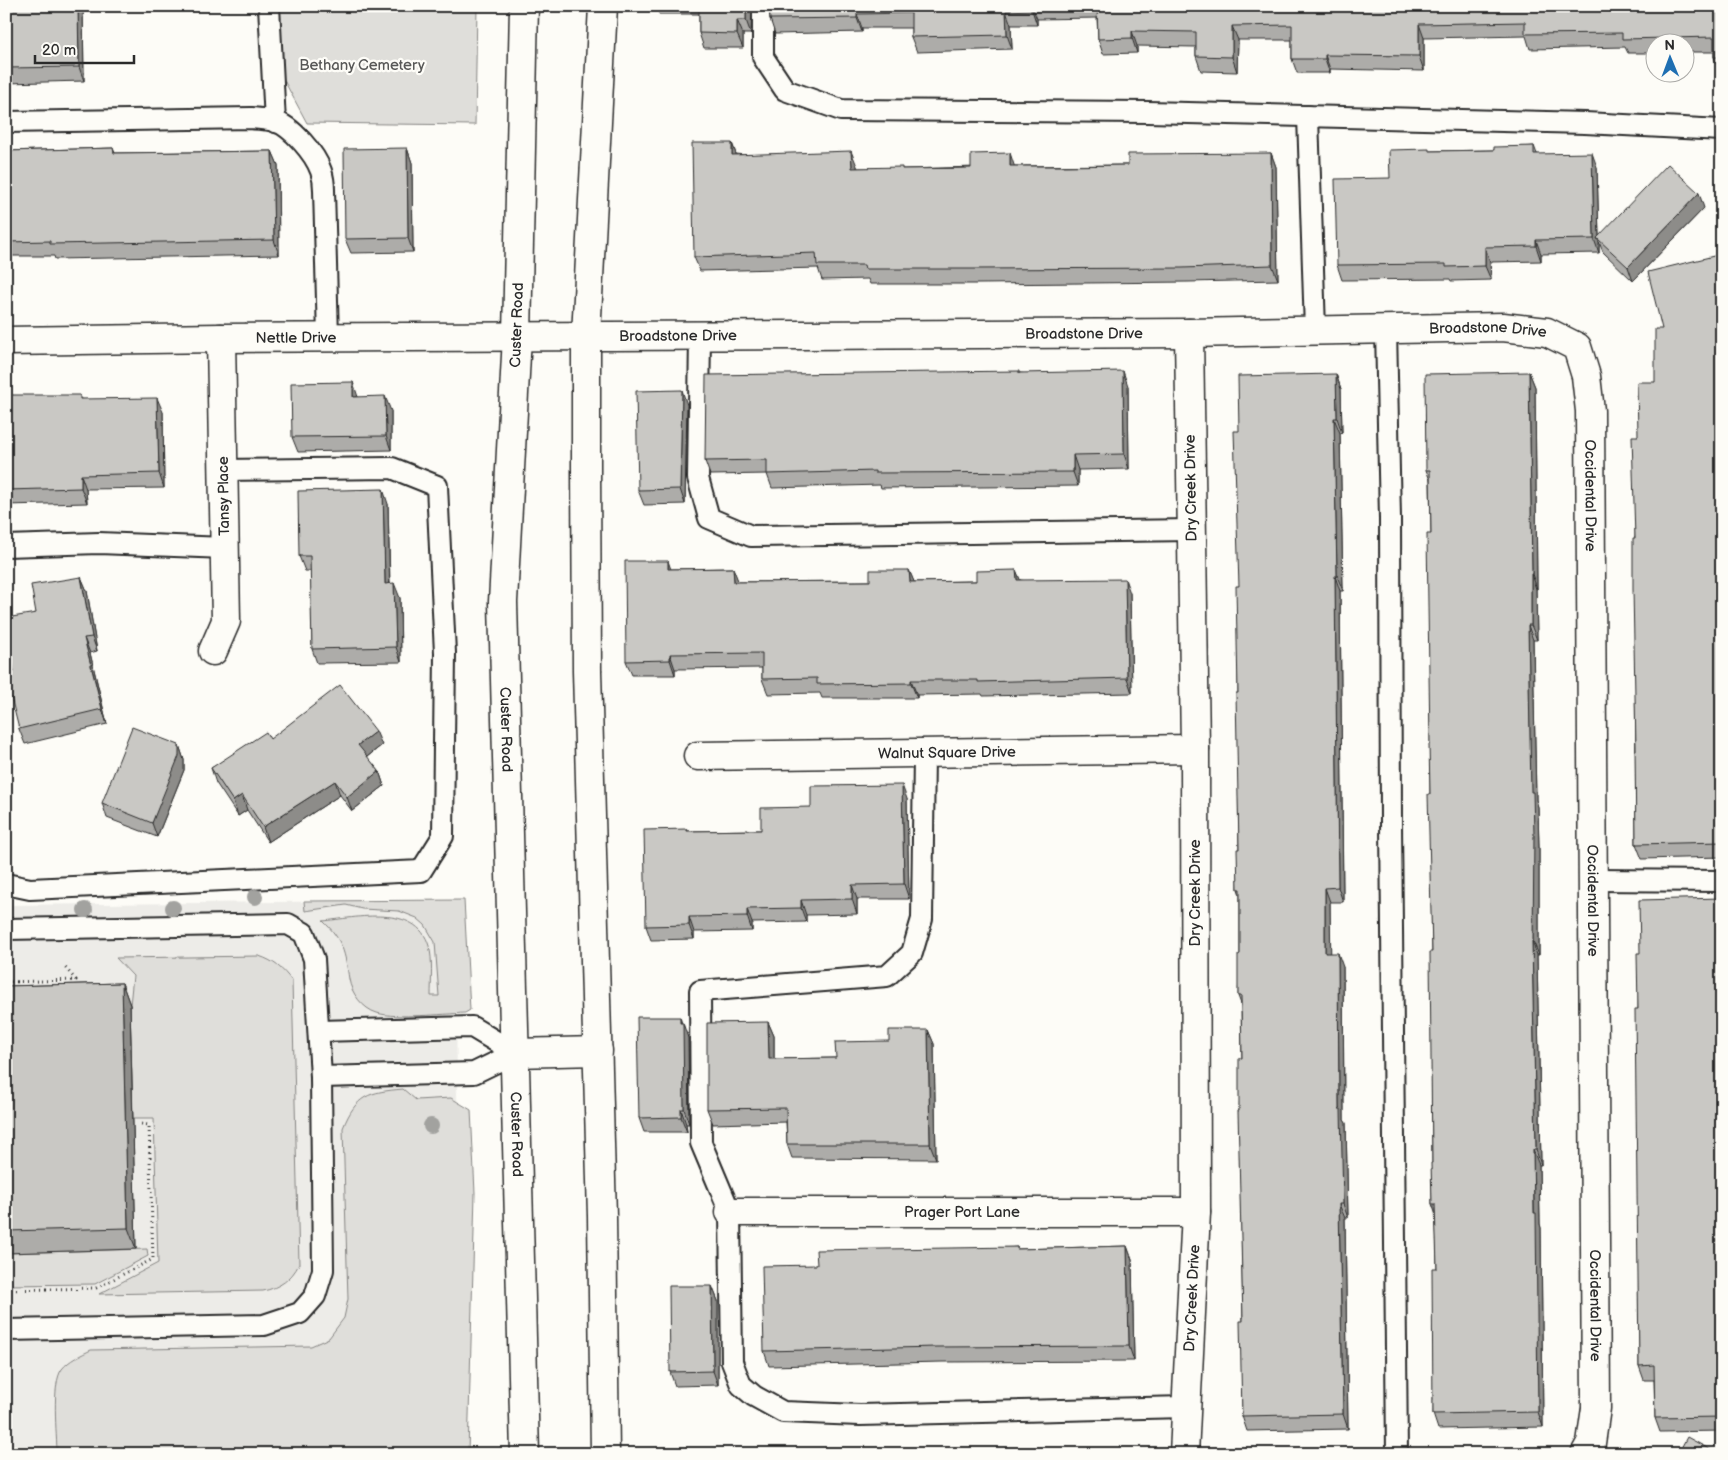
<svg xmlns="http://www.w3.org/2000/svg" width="1728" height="1460" font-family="'Balsamiq Sans',sans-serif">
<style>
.built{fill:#edece8}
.green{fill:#dfdeda;stroke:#858482}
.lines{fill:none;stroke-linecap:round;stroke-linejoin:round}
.lane-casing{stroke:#2b2b2b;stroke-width:24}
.street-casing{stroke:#2b2b2b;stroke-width:31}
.primary-casing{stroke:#2b2b2b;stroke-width:31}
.path{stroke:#2b2b2b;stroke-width:3;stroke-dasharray:1 4;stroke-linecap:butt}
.lane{stroke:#fdfcf7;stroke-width:20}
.street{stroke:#fdfcf7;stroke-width:28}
.primary{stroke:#fdfcf7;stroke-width:28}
.tree{fill:#a2a29f}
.wall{fill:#adaca9;stroke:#2b2b2b}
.shaded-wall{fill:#8d8c89;stroke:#2b2b2b}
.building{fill:#c9c8c4;stroke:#2b2b2b}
.labels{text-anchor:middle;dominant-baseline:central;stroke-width:4.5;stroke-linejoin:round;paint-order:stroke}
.park-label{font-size:15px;fill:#585857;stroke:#fdfcf7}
.street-label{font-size:15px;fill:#2b2b2b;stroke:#fdfcf7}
</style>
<rect width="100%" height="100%" fill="#fdfcf7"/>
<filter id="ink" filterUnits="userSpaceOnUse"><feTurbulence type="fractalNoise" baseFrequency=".02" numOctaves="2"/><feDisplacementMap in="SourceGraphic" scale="10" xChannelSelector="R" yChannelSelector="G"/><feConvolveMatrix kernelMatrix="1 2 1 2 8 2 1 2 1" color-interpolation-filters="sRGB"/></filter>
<g filter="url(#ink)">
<!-- built -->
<polygon class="built" points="455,900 461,1454 6,1454 6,905"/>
<!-- green -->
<g class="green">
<polygon points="279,6 477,6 475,125 307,123 279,71"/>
<path d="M 464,900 L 470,1010 L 465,1013 C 443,1014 396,1019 377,1013 C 363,1009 351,993 349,979 C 345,953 343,940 323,921 C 355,918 417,903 429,946 C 433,959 431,982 431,996 L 439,996 L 435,942 L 425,925 L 417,918 L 399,911 L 362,909 L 346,905 L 305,911 L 304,901 Z"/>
<path d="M 259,956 C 274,961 282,968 292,981 L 299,1264 C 292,1279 279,1288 263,1291 L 99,1294 L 158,1263 L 154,1118 L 133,1118 L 130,1005 L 133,976 L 116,958 Z"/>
<path d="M 403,1089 L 416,1100 L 451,1098 L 471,1110 L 475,1193 L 468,1454 L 57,1454 C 57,1435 51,1383 62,1369 C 69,1360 81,1355 91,1350 L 311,1346 L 329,1338 L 344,1318 L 348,1299 L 343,1128 C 356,1095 369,1092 403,1089 Z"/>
<polygon points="147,1249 148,1256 95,1284 6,1285 6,1253"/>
</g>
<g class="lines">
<defs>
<g id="lane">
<polyline points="269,6 275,122"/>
<polyline points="763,6 763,57 785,90 841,110 1148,112 1585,123 1722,130"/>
<polyline points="1308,116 1315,330"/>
<path d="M 6,122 L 251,118 C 259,119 267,119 274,121 C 292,126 315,154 321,171 C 323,177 324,184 324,190 L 328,337"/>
<polyline points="1386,329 1390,519 1391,823 1397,1454"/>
<polyline points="700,336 698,478 709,518 751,536 1192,530"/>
<polyline points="6,546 99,543 225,548"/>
<polyline points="924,753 922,919 912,953 887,976 700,991 701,1143 730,1212 732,1362 741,1385 754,1396 783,1412 860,1415 1185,1407"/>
<polyline points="1593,880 1722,881"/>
<polyline points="6,884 30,889 421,871 443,836 445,653 437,486 392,468 223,470"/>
<polyline points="6,929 288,924 304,933 314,959 321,1077 323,1270 315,1296 300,1313 264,1325 6,1330"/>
<polyline points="319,1031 472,1027 515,1053"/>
<polyline points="321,1077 474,1073 515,1053"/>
</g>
<g id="street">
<path id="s1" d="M 6,341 L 221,338 L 1189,333 L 1503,327 L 1547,332 L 1577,347 L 1586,376 L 1590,411 L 1596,1408 L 1591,1443 L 1585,1454"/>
<polyline points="213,651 226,621 221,338"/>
<path id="s2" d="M 698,756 L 1195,749"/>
<path id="s3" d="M 730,1212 L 1196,1212"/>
<path id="s4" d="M 1184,1454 L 1196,1212 L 1195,749 L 1189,333"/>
</g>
<g id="primary">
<path id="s5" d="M 524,6 L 517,336 L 503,602 L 525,1454"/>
<polyline points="603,6 586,336 586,466 587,671 602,1216 605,1454"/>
<polyline points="515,1053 598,1051"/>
</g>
</defs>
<!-- lane casing -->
<use href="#lane" class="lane-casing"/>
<!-- street casing -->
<use href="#street" class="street-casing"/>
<!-- primary casing -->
<use href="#primary" class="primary-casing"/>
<!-- path -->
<g class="path">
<polyline points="6,982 76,980 63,965"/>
<polyline points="6,1290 96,1288 153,1259 149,1125 141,1124"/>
</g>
<!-- lane -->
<use href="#lane" class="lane"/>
<!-- street -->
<use href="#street" class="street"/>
<!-- primary -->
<use href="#primary" class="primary"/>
</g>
<!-- trees -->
<g class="tree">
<circle cx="255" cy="897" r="8"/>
<circle cx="173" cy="908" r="8"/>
<circle cx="85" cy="910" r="8"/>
<circle cx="431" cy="1126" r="8"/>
</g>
<!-- wall -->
<g class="wall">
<polygon points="6,6 83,6 84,81 6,83"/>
<polygon points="147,6 159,6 156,11"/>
<polygon points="656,6 752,6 751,34 743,34 743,48 704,48 699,33 699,14 659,14"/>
<polygon points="769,6 1722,6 1722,71 1719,71 1714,57 1714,52 1686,52 1686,42 1656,42 1656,53 1628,53 1625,47 1530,49 1526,36 1424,38 1424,71 1330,69 1330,73 1297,73 1292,59 1292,40 1238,40 1237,72 1201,71 1196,56 1196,47 1137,46 1137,53 1103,54 1098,39 1097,18 1037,19 1037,25 1011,25 1012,49 917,52 911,37 911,28 862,28 862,32 775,34 770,19"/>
<polygon points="732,143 736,154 857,166 857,168 903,169 1014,166 1128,165 1271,153 1276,167 1278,280 1188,282 978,284 870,284 868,279 822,280 818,268 700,271 694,257"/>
<polygon points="1534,146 1537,154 1597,167 1599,236 1704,208 1633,281 1603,252 1599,242 1599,253 1541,254 1541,261 1490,262 1491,280 1451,281 1450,279 1342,280 1337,265 1390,178 1430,151 1494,150"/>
<polygon points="113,148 115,153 272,151 278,165 279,255 55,259 54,256 6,256 6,151"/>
<polygon points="407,148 412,163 413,252 351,253 345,239"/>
<polygon points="1722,254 1722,857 1642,859 1636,844 1635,538 1638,436 1655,382"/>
<polygon points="1529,372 1535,387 1537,589 1536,589 1537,640 1533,640 1536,800 1538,807 1539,849 1539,955 1537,955 1541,1165 1539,1165 1540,1224 1541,1228 1543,1427 1438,1429 1433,1414 1437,1268 1436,1215 1432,1204 1432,952 1430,794 1431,534 1430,480 1426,470"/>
<polygon points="1020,373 1128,386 1129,469 1078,470 1078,486 881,488 880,485 772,488 767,474 710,475 705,461"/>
<polygon points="1336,374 1341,389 1342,433 1340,433 1343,591 1340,591 1343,902 1330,902 1330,953 1343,967 1344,1120 1346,1123 1348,1218 1345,1218 1348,1429 1247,1431 1242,1416 1243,1321 1239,1111 1242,1058 1241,1004 1238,996 1240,954 1240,895 1238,889 1239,849 1238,693 1239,586"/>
<polygon points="6,395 81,399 163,412 164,488 86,489 87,503 6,505"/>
<polygon points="358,397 391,411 391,450 298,452 292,437"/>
<polygon points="687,405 685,504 644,505 638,490"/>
<polygon points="388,504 390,583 400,598 401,662 317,663 312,649 311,571 305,571 299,556"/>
<polygon points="733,568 738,582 870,581 909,570 914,582 976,581 1016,570 1020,580 1130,593 1132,693 983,696 982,694 917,695 917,698 822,698 820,693 768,694 762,679 762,668 675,669 675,675 632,675 626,661 671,569"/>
<polygon points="81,577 87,591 97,651 90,653 107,724 25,744 19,729 14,672 36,613"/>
<polygon points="270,739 382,745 367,757 379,771 384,786 352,811 340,795 268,842 247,810 238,816 216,783 211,768"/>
<polygon points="179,745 184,760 184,770 157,837 107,818 102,803"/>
<polygon points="907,799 909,899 857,899 857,914 806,915 806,922 752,923 752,931 694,932 694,939 651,940 646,926 687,829 688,831 761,830 811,807"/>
<polygon points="1722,898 1722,1431 1660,1432 1655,1418 1654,1380 1644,1380 1639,1366 1638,1009 1640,953"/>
<polygon points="122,983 130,1005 136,1249 6,1253 6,986"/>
<polygon points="768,1022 774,1036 774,1059 836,1058 928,1030 934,1044 936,1159 792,1158 787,1144 786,1122 713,1124 707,1109"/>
<polygon points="682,1023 688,1038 689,1124 686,1124 687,1132 644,1132 639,1118"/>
<polygon points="1127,1246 1132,1260 1134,1361 942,1362 769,1366 764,1351 817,1265 1017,1247 1018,1249"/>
<polygon points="712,1286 718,1301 718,1385 675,1386 670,1372"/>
</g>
<!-- shaded-wall -->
<g class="shaded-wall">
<polygon points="78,6 83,6 84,81 79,67"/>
<polygon points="154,6 159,6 156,11"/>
<polygon points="746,6 752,6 751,34 746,20"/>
<polygon points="1032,6 1037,19 1037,25 1032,10"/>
<polygon points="1006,11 1011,25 1012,49 1007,35"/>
<polygon points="857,14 862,28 862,32 857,18"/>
<polygon points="737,20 743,34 743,48 737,34"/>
<polygon points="1419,24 1424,38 1424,71 1419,56"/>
<polygon points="1232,26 1238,40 1237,72 1232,57"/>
<polygon points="1132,31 1137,46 1137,53 1132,38"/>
<polygon points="1325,55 1330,69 1330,73 1325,59"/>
<polygon points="732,143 737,157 732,155"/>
<polygon points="407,148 412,163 413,252 408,238"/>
<polygon points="272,151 278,165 279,255 274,240"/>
<polygon points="851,151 857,166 857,182 852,168"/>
<polygon points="1010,153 1015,168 1010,166"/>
<polygon points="1271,153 1276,167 1278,280 1272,265"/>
<polygon points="1592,153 1597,167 1599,239 1597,238 1599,242 1599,253 1594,239"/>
<polygon points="1699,193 1704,208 1633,281 1628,267"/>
<polygon points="1536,240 1541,254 1541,261 1536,246"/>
<polygon points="1485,247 1490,262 1491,280 1485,266"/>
<polygon points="1123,371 1128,386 1129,469 1124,454"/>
<polygon points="1529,372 1535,387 1537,589 1532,574"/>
<polygon points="1336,374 1341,389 1342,433 1337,418"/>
<polygon points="353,382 358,397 353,397"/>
<polygon points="682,390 687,405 685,504 680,489"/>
<polygon points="385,396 391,411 391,450 386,436"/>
<polygon points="157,398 163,412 164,488 159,473"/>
<polygon points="1334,418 1340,433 1343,591 1337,576"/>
<polygon points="1073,455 1078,470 1078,486 1073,472"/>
<polygon points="81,475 86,489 87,503 81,488"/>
<polygon points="383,489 388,504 390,598 385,584"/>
<polygon points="668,561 673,575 668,569"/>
<polygon points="733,568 739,583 734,582"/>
<polygon points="909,570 915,584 910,582"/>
<polygon points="1016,570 1022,584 1017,580"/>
<polygon points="1531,574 1536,589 1537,640 1531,625"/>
<polygon points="1335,576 1340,591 1343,902 1338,887"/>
<polygon points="81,577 87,591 97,651 92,637"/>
<polygon points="1125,579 1130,593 1132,693 1127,678"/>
<polygon points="394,583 400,598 401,662 396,647"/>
<polygon points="1528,625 1533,640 1536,800 1538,807 1539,849 1539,955 1533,941"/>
<polygon points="84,638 90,653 107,724 102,709"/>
<polygon points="670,654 675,669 675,675 670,660"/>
<polygon points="911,680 917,695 917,698 911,683"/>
<polygon points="376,731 382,745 363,760 358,745"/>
<polygon points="179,745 184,760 184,770 157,837 152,823"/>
<polygon points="379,771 384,786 352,811 347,797"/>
<polygon points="335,781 340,795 268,842 263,827"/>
<polygon points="902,785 907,799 909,899 904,884"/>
<polygon points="242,795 247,810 238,816 233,801"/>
<polygon points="852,885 857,899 857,914 852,899"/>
<polygon points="1325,888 1330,902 1331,968 1325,953"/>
<polygon points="801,900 806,915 806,922 801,908"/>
<polygon points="747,909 752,923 752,931 747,916"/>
<polygon points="689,917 694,932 694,939 689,925"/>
<polygon points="1532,941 1537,955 1541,1165 1536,1150"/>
<polygon points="1338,953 1343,967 1344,1120 1346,1123 1348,1218 1343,1204 1339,1109"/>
<polygon points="122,983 130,1005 136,1249 128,1228"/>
<polygon points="680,1017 683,1027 683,1023 688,1038 689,1124 684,1109"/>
<polygon points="768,1022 774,1036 774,1073 769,1059"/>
<polygon points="928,1030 934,1044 936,1159 930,1144"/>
<polygon points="681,1109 686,1124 687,1132 681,1117"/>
<polygon points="1533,1150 1539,1165 1540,1224 1541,1228 1543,1427 1538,1412"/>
<polygon points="1339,1204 1345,1218 1348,1429 1343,1414"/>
<polygon points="1127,1246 1132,1260 1134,1361 1129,1346"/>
<polygon points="712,1286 718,1301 718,1385 713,1371"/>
</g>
<!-- building -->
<g class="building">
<polygon points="6,6 78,6 79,67 6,68"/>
<polygon points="699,6 746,6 746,20 737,20 737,34 699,33"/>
<polygon points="769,6 1032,6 1032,10 1006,11 1007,35 911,37 911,13 857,14 857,18 770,19"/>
<polygon points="1097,6 1722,6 1722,57 1714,57 1714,37 1622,39 1622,33 1525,34 1525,22 1419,24 1419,56 1325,55 1325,59 1292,59 1292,25 1232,26 1232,57 1196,56 1196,32 1132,31 1132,38 1098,39"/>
<polygon points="692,143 732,143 732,155 851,151 852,168 902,167 902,169 971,168 971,154 1010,153 1010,166 1060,166 1128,165 1128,154 1271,153 1272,265 1182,268 973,269 865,269 864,265 817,265 816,253 694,257"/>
<polygon points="1534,146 1534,154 1592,153 1594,239 1536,240 1536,246 1485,247 1485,266 1446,267 1446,264 1337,265 1335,179 1390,178 1389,150 1429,149 1429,151 1494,150 1494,147"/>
<polygon points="113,148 114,153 272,151 274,240 50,244 50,241 6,242 6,151"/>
<polygon points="407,148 408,238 345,239 344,149"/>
<polygon points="1668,164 1699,193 1628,267 1597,238"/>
<polygon points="1722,254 1722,842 1636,844 1635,750 1636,750 1633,589 1633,538 1635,538 1632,436 1638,436 1637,382 1655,382 1655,329 1662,329 1648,272"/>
<polygon points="1019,371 1019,373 1123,371 1124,454 1073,455 1073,472 875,473 875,471 767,474 767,460 705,461 706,375"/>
<polygon points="1529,372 1532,574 1531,574 1531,625 1528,625 1531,792 1533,792 1534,835 1533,941 1532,941 1536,1150 1533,1150 1534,1213 1536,1213 1538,1412 1433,1414 1432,1268 1437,1268 1435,1204 1432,1204 1431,1163 1432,1163 1430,952 1432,952 1428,794 1430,794 1429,744 1430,744 1427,534 1431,534 1430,470 1426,470 1425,374"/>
<polygon points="1336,374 1337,418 1334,418 1337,576 1335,576 1338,887 1325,888 1325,953 1338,953 1339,1109 1341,1109 1343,1204 1339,1204 1343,1414 1242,1416 1240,1321 1243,1321 1238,1111 1239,1111 1239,1058 1242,1058 1241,996 1238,996 1238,955 1240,954 1240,889 1238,889 1237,849 1239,849 1236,693 1238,693 1236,586 1239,586 1234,431 1239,431 1238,376"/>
<polygon points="353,382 353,397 385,396 386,436 292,437 291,383"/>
<polygon points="682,390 680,489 638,490 636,391"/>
<polygon points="6,395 80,395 80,399 157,398 159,473 81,475 81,488 6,490"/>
<polygon points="383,489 385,584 394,583 396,647 312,649 310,556 299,556 298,491"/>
<polygon points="625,561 668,561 668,569 733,568 734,582 870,581 870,570 909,570 910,582 976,581 976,571 1016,570 1017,580 1125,579 1127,678 978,682 978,680 911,680 911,683 817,684 817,678 762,679 762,653 670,654 670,660 626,661"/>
<polygon points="81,577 92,637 84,638 102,709 19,729 6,677 6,673 14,672 6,628 6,618 36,613 31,585"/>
<polygon points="340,685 376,731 358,745 379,771 347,797 335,781 263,827 242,795 233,801 211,768 266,732 270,739"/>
<polygon points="132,727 179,745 179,756 152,823 102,803"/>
<polygon points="902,785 904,884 852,885 852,899 801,900 801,908 747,909 747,916 689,917 689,925 646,926 644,830 687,829 687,831 761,830 761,808 811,807 811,786"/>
<polygon points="1722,898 1722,1417 1655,1418 1654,1365 1639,1366 1635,1009 1638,1009 1637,953 1640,953 1639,900"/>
<polygon points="122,983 128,1228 6,1231 6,986"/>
<polygon points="637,1017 680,1017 680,1023 683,1023 684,1109 681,1109 681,1117 639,1118"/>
<polygon points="768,1022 769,1059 836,1058 835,1042 889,1041 889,1030 928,1030 930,1144 787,1144 786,1108 707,1109 707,1023"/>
<polygon points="1127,1246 1129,1346 936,1347 764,1351 762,1266 817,1265 816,1250 1017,1247 1017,1249"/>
<polygon points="669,1286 712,1286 713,1371 670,1372"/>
<polygon points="1687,1437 1718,1454 1678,1454"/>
</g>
</g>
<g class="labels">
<!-- park labels -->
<g class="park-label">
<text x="362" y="65">Bethany Cemetery</text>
</g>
<!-- street labels -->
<g class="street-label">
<text transform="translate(517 325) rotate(-88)">Custer Road</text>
<text stroke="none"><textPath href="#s1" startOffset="1482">Broadstone Drive</textPath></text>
<text stroke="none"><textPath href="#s1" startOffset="1078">Broadstone Drive</textPath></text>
<text stroke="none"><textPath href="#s1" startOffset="672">Broadstone Drive</textPath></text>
<text stroke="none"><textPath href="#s1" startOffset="290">Nettle Drive</textPath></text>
<text transform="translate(1191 488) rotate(-91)">Dry Creek Drive</text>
<text stroke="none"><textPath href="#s1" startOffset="1725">Occidental Drive</textPath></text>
<text transform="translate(224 496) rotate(-91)">Tansy Place</text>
<text stroke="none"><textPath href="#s5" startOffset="724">Custer Road</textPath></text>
<text stroke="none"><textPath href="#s2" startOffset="249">Walnut Square Drive</textPath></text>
<text transform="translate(1195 893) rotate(-90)">Dry Creek Drive</text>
<text stroke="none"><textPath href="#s1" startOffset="2130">Occidental Drive</textPath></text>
<text stroke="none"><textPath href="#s5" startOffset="1129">Custer Road</textPath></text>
<text stroke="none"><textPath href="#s3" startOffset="232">Prager Port Lane</textPath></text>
<text stroke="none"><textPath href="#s4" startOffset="156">Dry Creek Drive</textPath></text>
<text stroke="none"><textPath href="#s1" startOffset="2535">Occidental Drive</textPath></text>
</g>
</g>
<!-- margin -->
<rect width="1728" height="1460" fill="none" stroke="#fdfcf7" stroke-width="25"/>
<rect x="12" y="12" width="1703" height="1435" fill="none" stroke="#2b2b2b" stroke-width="2" filter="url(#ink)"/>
<!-- north arrow -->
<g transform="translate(1670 58) rotate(359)"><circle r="24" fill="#fdfcf7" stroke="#a9a8a5"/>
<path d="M0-4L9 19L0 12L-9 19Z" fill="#1f6fb2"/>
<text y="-8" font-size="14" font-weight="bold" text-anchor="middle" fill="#2b2b2b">N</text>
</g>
<!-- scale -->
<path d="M35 55v8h99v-8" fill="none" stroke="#2b2b2b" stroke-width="2.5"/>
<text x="42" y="55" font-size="15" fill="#2b2b2b" stroke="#fdfcf7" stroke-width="4" paint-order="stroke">20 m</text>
</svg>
